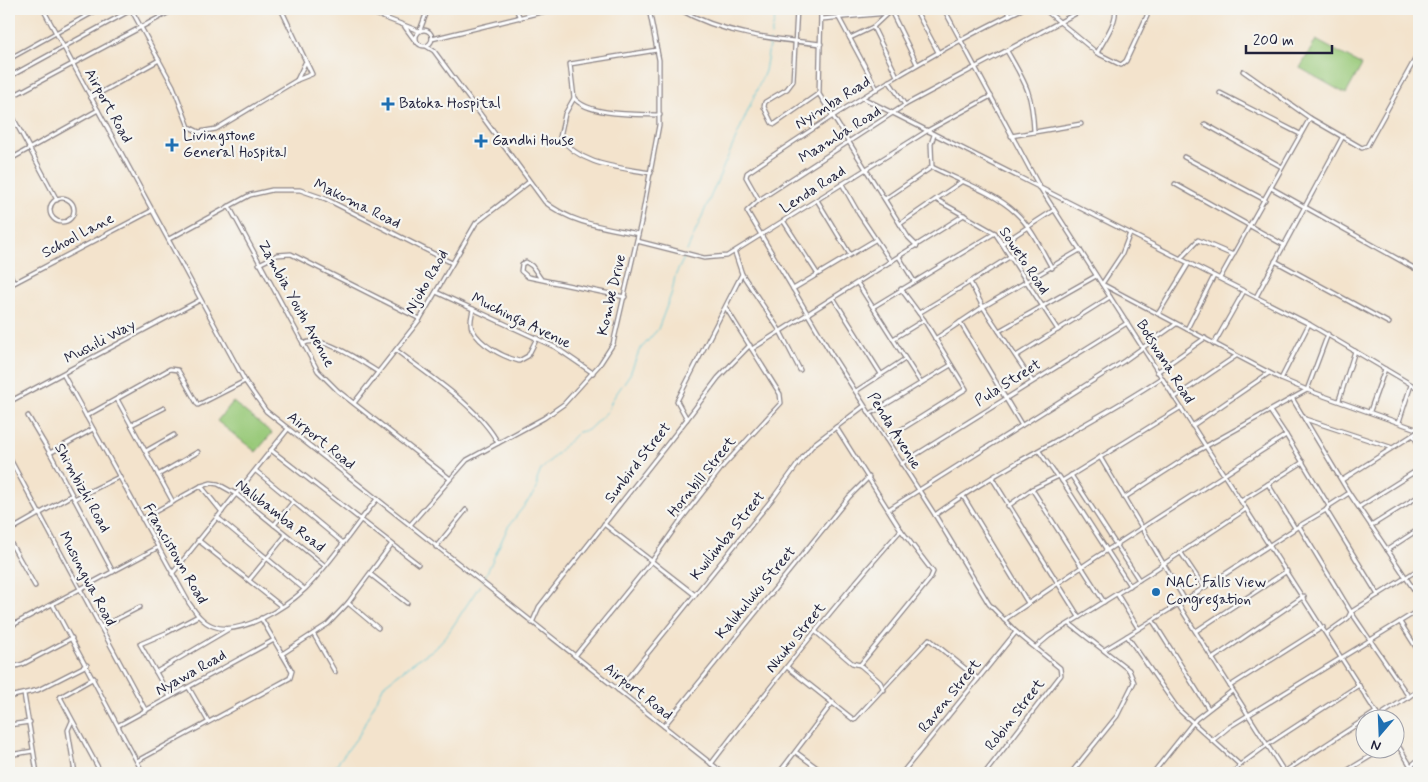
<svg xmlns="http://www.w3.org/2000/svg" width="1428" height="782" font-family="Mynerve,sans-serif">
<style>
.green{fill:#98c978;stroke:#5d765a}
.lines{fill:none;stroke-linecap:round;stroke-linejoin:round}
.stream{stroke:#59c5d3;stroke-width:1}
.minor-casing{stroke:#8a8284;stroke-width:5.5}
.minor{stroke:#fff;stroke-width:3}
.poi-dot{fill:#1f6fb2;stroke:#f6f6f2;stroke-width:2}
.labels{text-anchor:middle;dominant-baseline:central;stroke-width:4.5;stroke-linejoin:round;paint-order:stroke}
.street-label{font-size:15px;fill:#22223b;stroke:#f6f6f2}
.poi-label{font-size:15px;fill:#22223b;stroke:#f6f6f2;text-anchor:start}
</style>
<rect width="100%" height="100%" fill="#f6f6f2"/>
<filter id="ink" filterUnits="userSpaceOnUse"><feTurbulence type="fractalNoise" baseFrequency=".02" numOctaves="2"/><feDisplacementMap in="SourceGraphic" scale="10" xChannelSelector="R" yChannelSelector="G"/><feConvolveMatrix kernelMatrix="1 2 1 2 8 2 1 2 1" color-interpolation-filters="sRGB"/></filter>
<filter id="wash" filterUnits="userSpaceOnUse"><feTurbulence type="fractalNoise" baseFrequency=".0096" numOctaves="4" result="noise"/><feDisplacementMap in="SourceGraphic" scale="20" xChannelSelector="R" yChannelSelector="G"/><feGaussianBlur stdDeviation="1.12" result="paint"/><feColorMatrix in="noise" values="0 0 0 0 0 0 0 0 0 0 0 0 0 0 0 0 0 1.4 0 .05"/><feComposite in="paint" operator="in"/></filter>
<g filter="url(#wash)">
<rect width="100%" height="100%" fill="#f3e3cc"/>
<!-- green -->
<g class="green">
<polygon points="1316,40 1362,65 1346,94 1300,68"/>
<polygon points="233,402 272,433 256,452 217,421"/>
</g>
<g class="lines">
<!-- stream -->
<g class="stream">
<polyline points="771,36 777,9"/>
<polyline points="687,251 765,71 770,41"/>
<polyline points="483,581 508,527 537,489 537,480 541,470 578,432 588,430 608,411 612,400 630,374 639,351 658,329 672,292 675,276 685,256"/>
<polyline points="330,773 359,735 384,685 414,662 434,649 447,635 480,585"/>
</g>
</g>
</g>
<g filter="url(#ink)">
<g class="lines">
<defs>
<g id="minor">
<polyline points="43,9 245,381 266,411 723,773"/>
<polyline points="131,9 173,86 189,127 199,132 216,129 297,80 312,74 281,9"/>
<polyline points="362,9 419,31"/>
<polyline points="516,9 520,18"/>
<path d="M 679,9 C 722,34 772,39 821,44"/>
<polyline points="797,9 793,81 787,89 765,102 764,107 772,123 775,124 818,94"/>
<polyline points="821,9 819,94 908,237 917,246"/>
<polyline points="915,9 938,52"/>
<polyline points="944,9 1039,186 1381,720"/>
<polyline points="1007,9 1010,15"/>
<polyline points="1044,9 1097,53 1121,65 1126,61 1147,16 1147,9"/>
<polyline points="892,13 917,64"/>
<polyline points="839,18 877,89"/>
<polyline points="822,19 888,13 900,9"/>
<polyline points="405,27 416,42"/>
<polyline points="873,27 897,76"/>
<circle cx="424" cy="38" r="8"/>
<polyline points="420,30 428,9"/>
<polyline points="850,38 873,27 888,13"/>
<polyline points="432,39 554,9"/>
<path d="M 426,46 L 434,51 L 545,202 C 572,224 605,227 638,234"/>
<path d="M 1007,51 C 1026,84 1032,92 1034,131"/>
<path d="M 1097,53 C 1103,41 1118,21 1115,9"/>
<polyline points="9,59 99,9"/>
<polyline points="1243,71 1310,118 1362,148 1367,146 1419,52"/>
<polyline points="9,77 131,10"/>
<polyline points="297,80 305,63"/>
<polyline points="889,81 905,105"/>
<polyline points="1220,93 1300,134"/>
<polyline points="9,98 175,9"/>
<polyline points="91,98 159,60"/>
<path d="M 574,98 C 589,116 636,114 660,115"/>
<polyline points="863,98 1309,324 1419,389"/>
<polyline points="9,110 57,200"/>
<polyline points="1205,124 1282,167"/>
<polyline points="1011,136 1081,124"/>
<polyline points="1184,157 1265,200"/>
<polyline points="9,160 98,110"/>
<polyline points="932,167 931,144 934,135"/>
<path d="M 651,173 C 618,167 581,166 560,137 L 565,114 L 574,98 L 570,64 L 657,50"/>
<polyline points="842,184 859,214 891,262"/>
<polyline points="1175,184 1284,245"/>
<polyline points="1271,188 1414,268"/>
<circle cx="62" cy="210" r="12"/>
<path d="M 885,199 L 932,167 C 959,181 994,192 1016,213 C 1032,228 1041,249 1052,268"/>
<path d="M 759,200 L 746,177 L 747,173 C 835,113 926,55 1022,9"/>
<polyline points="817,200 849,253"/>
<polyline points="937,200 995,233 1058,330"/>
<polyline points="229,206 318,371 338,391 449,478"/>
<polyline points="784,222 817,273"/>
<polyline points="900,224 961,182"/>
<polyline points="1130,233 1122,254 1102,284 1281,379 1307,390 1419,430"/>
<polyline points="169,239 250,195 272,190 300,190 326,199 452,263"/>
<polyline points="637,241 704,258 727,256 927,131 991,96"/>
<polyline points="1003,243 1054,210"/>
<polyline points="899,257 914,281"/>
<polyline points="1181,258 1198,240 1233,255"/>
<polyline points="1275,261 1389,323"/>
<polyline points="259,264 277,255 291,254 420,319"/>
<polyline points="9,272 14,283 153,210"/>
<polyline points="742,274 780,331 800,370"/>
<polyline points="1220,278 1310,118"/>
<polyline points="541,279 532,266 526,262 522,264 521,271 528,277 625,297"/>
<polyline points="970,282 1011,256"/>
<polyline points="858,284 921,383"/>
<polyline points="793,289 875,240"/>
<polyline points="436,292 555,347 593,373"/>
<polyline points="1256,297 1342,138"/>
<polyline points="834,299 881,374"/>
<polyline points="873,307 995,233"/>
<path d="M 473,309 C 472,316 469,323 472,329 C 480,345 503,357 519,361 L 528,356 L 537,338"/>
<polyline points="919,313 970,282 983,307 1032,381"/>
<polyline points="1158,314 1189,263"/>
<polyline points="960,322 1021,424"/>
<polyline points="1187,329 1214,276"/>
<polyline points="999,331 1096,276"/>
<polyline points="893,339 924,320"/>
<polyline points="935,339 983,307 1080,250"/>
<path d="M 303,344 C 321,333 362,362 378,372"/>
<polyline points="1214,344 1244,291"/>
<polyline points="752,349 964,215"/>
<path d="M 396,350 C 428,375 479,407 498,443"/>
<polyline points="1016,356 1110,297"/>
<polyline points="1157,372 1205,338"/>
<path d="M 63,374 L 189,603 C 196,613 202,622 213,626 C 240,637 286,607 305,589 C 332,562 353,528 377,499"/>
<polyline points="1281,379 1309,324"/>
<polyline points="856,391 905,359"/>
<polyline points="1174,398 1236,356"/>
<polyline points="1292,398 1349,493 1419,597"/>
<polyline points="117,399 173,502"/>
<polyline points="1339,400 1355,351"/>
<polyline points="9,402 200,300"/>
<polyline points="354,403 420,319 476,223 529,182"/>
<polyline points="1370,411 1385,369"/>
<polyline points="870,414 951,365"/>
<polyline points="28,416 50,453 113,572"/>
<polyline points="86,416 170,369 178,370 198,405 245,381"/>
<polyline points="687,419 718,378 750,345"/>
<polyline points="1305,419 1390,447"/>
<polyline points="1399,422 1411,385"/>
<polyline points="131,425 164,408"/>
<polyline points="1192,426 1269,373"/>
<polyline points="1286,435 1329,506 1326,510 1299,526"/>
<polyline points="1413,435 1419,445"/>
<polyline points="886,439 966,389 924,320 901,289"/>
<polyline points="271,450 418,564"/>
<polyline points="146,451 174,435"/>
<polyline points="1039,451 1056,475"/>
<polyline points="50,453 93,429"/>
<polyline points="9,457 146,711"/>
<polyline points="1100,457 1185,600 1127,636 1178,709 1240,765"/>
<polyline points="901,464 1127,323"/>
<polyline points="256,471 342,542"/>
<polyline points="158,475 198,452"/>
<polyline points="1071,475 1139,580"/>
<polyline points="992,478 1079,617"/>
<polyline points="1342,480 1419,431"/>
<polyline points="1062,481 1180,408"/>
<polyline points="1268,484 1295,528"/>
<polyline points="201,486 222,512"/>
<polyline points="1032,489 1104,602"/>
<polyline points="963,496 1028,603"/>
<polyline points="1124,498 1192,454 1307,390 1328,334"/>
<polyline points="74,499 119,477"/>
<polyline points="1241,501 1303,462"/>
<polyline points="1008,506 1032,489 1059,476 1130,586"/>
<polyline points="1329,506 1349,493"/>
<polyline points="1359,507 1419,469"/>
<polyline points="889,509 1124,361 1176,324"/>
<polyline points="1326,510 1378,595"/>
<path d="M 935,515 C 1006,463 1088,427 1161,378"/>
<polyline points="217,517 304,589"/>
<polyline points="142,519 201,486 211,483 218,484 236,494 324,565"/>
<polyline points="604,524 695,595"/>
<polyline points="274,525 293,502"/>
<polyline points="410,525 467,460 544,418 564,404 600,364 613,344 641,222 659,125 659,60 649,9"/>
<polyline points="1371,526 1419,496"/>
<polyline points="9,531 72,495"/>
<polyline points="9,540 35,586"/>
<polyline points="198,540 281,606"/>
<polyline points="436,547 466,510"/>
<polyline points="1387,550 1419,529"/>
<polyline points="1181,553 1204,587"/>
<polyline points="172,574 288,429"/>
<polyline points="370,574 407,603"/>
<polyline points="250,579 286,535"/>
<polyline points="1117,594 1138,628"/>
<polyline points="1185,600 1299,526 1351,612 1409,697"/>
<polyline points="348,603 378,628"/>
<polyline points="1178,604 1285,773"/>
<polyline points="53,605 143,773"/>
<polyline points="1004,620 1095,558 1286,435 1270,411"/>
<polyline points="1153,621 1208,708"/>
<polyline points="1400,622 1419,652"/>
<polyline points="532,623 539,607 687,419 677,401 742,274 735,253"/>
<polyline points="1070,624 1129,670 1134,682 1117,716 1071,773"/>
<polyline points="9,627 157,548"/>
<polyline points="101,627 140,607"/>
<polyline points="1196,631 1287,571"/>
<polyline points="816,632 852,663 860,665 930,579 933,572 901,530 836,427"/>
<polyline points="1327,633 1348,618 1351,612 1419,569"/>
<polyline points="314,635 335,672"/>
<polyline points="1036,647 1049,636 1150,573 1246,509"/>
<polyline points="1104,650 1127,636"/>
<polyline points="282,654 328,624 348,603 391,545"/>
<polyline points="575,656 651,562 680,521 723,466 781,403 780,394 726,308"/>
<polyline points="1212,659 1304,596"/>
<polyline points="860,665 880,682 884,690"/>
<polyline points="787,667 854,720 929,639 978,679"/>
<polyline points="9,668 23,664 72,638"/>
<polyline points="156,672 229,629"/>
<polyline points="94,678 60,697 101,773"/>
<polyline points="1230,686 1323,627"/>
<polyline points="189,688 208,721"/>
<polyline points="618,690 773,498 803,457 814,444 864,406"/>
<polyline points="24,694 37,773"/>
<polyline points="9,697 38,690 87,665"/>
<polyline points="170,697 140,644 166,633 198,616"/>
<polyline points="1379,716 1419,690"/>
<polyline points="72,721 68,730 75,773"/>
<polyline points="9,725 30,722"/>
<polyline points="119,725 274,640"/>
<polyline points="664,726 849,497 869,477"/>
<polyline points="1212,741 1229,727 1419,610"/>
<polyline points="1396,742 1415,773"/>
<polyline points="797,753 824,773"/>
<polyline points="9,755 33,751"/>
<polyline points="137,761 290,678 292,671 261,618"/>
<path d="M 711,764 C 772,684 834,605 901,530"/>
<polyline points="1284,772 1376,712"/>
<polyline points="779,773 833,702"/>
<polyline points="902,773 1016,632"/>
<polyline points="985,773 1061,675 1060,668 1016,632 989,604 935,515 832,355 747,211 759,200 905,105 1084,9"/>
<polyline points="1153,773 1196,719 1232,691"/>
<polyline points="1233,773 1240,765 1267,745 1359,685"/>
<polyline points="1343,773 1381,750"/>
<polyline points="1403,773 1419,759"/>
</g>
</defs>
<!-- minor casing -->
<use href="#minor" class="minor-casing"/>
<!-- minor -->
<use href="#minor" class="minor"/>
</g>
</g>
<!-- markers -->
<g class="poi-dot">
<path d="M385.5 96.5h5v5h5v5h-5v5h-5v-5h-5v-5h5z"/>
<path d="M478.5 133.5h5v5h5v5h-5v5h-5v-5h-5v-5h5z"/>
<path d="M169.5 137.5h5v5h5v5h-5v5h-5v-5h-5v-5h5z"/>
<circle cx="1156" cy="592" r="5"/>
</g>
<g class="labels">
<!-- street labels -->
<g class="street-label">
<text transform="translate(833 103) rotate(-32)">Nyimba Road</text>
<text transform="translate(108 106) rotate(61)">Airport Road</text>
<text transform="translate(840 135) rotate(-32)">Maamba Road</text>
<text transform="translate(813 190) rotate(-33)">Lenda Road</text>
<text transform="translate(357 204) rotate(26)">Makoma Road</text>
<text transform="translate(78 236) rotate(-28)">School Lane</text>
<text transform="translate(1024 261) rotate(56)">Soweto Road</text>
<text transform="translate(427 282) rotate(-60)">Njoko Raod</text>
<text transform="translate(612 295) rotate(-77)">Kombe Drive</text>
<text transform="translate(296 304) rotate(61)">Zambia Youth Avenue</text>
<text transform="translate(521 321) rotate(26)">Muchinga Avenue</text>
<text transform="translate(100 342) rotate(-28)">Mushili Way</text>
<text transform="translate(1165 362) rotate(58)">Botswana Road</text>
<text transform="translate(1008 383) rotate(-32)">Pula Street</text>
<text transform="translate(894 431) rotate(58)">Penda Avenue</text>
<text transform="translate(321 441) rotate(39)">Airport Road</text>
<text transform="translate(638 463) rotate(-52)">Sunbird Street</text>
<text transform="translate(702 477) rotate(-51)">Hornbill Street</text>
<text transform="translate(82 488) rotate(61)">Shimbizhi Road</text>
<text transform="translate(280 516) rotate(38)">Nalubamba Road</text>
<text transform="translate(728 536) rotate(-51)">Kwilimba Street</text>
<text transform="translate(175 554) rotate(60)">Francistown Road</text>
<text transform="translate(87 579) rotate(62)">Musungwa Road</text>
<text transform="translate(756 593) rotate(-50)">Kalukuluku Street</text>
<text transform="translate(796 638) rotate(-51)">Nkuku Street</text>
<text transform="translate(191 673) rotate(-29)">Nyawa Road</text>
<text transform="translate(638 692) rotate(38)">Airport Road</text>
<text transform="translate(950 696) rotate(-51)">Raven Street</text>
<text transform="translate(1015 715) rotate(-52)">Robin Street</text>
</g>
<!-- poi labels -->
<g class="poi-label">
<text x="399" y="104">Batoka Hospital</text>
<text x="183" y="136">Livingstone<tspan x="183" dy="17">General Hospital</tspan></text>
<text x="492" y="141">Gandhi House</text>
<text x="1166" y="583">NAC: Falls View<tspan x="1166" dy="17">Congregation</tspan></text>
</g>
</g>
<!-- margin -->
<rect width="1428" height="782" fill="none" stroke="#f6f6f2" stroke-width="30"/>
<!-- north arrow -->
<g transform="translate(1380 734) rotate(199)"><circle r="24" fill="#f6f6f2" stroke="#a1a1a9"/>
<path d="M0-4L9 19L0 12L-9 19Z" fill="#1f6fb2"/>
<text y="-8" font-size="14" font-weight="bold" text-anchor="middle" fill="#22223b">N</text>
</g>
<!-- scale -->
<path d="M1246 45v8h86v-8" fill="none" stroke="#22223b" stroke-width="2.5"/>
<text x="1253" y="45" font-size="15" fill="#22223b" stroke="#f6f6f2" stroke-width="4" paint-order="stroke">200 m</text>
</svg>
